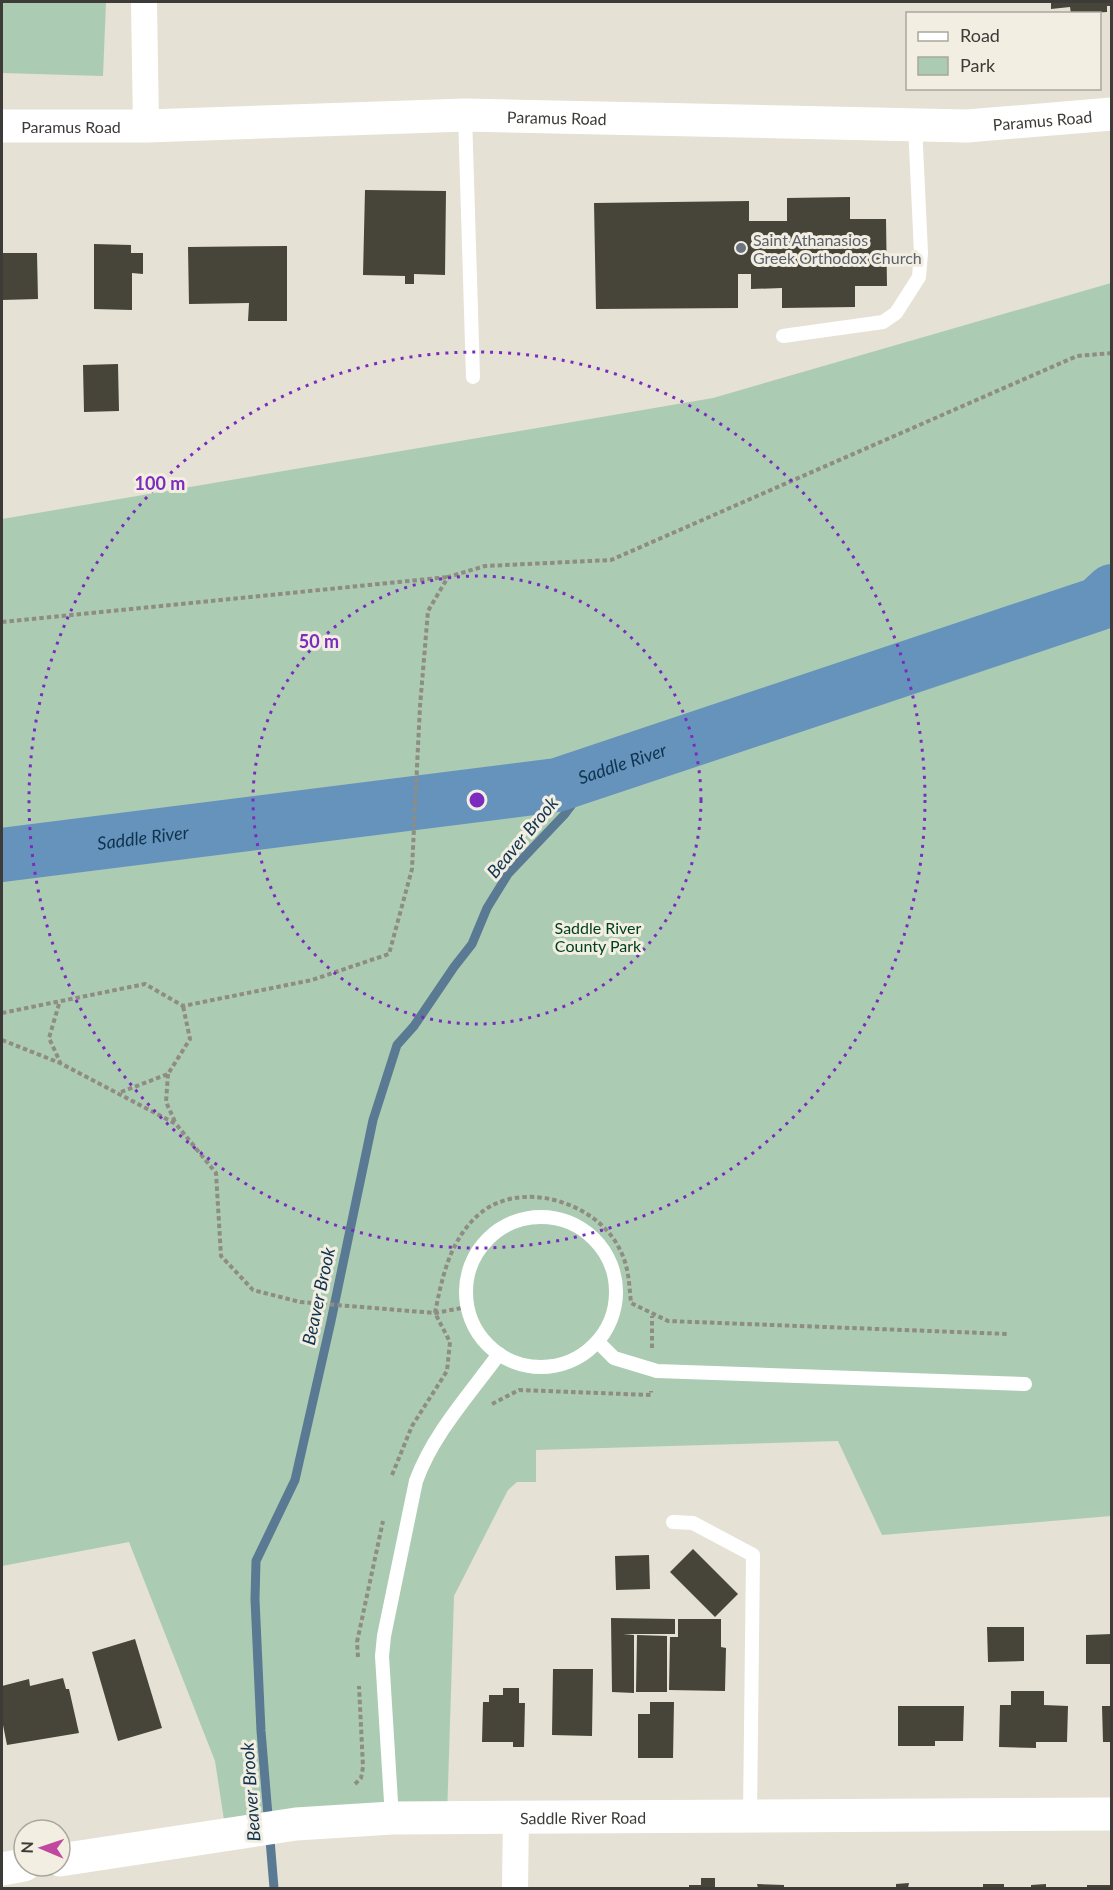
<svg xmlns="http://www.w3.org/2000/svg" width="1113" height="1890" font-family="Lato,sans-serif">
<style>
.green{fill:#abccb3}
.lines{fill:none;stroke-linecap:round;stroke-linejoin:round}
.stream{stroke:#5a7993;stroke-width:9}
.river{stroke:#6693bb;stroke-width:54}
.building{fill:#474439}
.path{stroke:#8f8c83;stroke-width:4;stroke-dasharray:4.5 3;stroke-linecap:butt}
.lane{stroke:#fff;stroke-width:14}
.street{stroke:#fff;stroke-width:26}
.secondary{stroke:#fff;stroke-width:33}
.ring{fill:none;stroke:#7b2cbf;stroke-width:3;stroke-dasharray:3 6}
.worship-dot{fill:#6b7280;stroke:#f2eee2;stroke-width:2}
.labels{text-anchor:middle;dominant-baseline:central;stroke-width:6;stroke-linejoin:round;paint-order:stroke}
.street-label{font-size:16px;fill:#3d3b37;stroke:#f2eee2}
.worship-label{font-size:16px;fill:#5b616d;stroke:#f2eee2;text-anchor:start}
.park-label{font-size:16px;fill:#00411d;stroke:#f2eee2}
.water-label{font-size:18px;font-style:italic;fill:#0f324f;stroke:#f2eee2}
.centre{fill:#7b2cbf;stroke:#f2eee2;stroke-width:3}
.ring-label{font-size:18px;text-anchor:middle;font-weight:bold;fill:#7b2cbf;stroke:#f2eee2;stroke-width:6;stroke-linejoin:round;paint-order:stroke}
</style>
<rect width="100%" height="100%" fill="#e5e1d4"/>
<!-- green -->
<g class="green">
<polygon points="2,2 106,2 103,76 2,73"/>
<polygon points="1111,283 1111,1516 882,1535 838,1441 536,1450 536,1482 517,1482 508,1490 454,1596 447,1817 226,1833 215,1761 129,1542 2,1566 2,519 713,398"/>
</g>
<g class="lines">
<!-- stream -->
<polyline class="stream" points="274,1888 261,1731 255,1599 256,1561 295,1480 331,1321 373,1120 397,1045 414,1026 454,967 472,944 487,908 508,874 564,815 596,772"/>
<!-- river -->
<path class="river" id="s1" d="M 2,855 L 557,785 L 1098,604 L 1112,591"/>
</g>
<!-- building -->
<g class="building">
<polygon points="1051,2 1112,2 1112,6 1107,6 1107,12 1071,14 1070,7 1051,9"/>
<polygon points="365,190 446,191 445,275 414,274 414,284 405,284 405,276 363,275"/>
<polygon points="850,197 850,219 886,219 887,286 855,286 855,307 782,308 782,288 751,289 751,274 738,274 738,308 596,309 594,203 749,201 749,221 787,221 787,198"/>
<polygon points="94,244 131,245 131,253 143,253 143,274 132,273 132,310 94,309"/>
<polygon points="287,246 287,321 248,321 249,303 189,304 188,247"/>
<polygon points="2,253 37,253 38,299 2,300"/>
<polygon points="118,364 119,411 84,412 83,365"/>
<polygon points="693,1549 738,1594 715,1617 670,1572"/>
<polygon points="649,1555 650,1589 616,1590 615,1556"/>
<polygon points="611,1618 675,1619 675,1634 623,1634 634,1635 634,1693 612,1692"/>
<polygon points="678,1619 721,1619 721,1647 726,1648 725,1691 669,1690 670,1637 678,1637"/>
<polygon points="987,1627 1024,1627 1024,1661 988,1662"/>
<polygon points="1112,1634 1112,1664 1086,1664 1086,1635"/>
<polygon points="637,1635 667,1636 667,1692 636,1692"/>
<polygon points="135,1639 162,1728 118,1741 92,1652"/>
<polygon points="553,1669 593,1669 592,1736 552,1735"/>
<polygon points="63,1678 66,1689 69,1689 79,1733 7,1745 2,1720 2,1686 29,1679 30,1686"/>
<polygon points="503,1688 519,1688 519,1703 525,1703 524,1747 513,1747 513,1742 482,1742 483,1702 489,1702 489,1695 503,1695"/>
<polygon points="1011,1691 1044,1691 1044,1705 1068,1706 1067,1742 1036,1742 1036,1748 999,1747 1000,1705 1011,1705"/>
<polygon points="650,1702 674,1702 673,1758 638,1758 638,1714 650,1714"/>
<polygon points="898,1706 964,1706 963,1741 935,1741 935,1746 898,1746"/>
<polygon points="1102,1706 1112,1706 1112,1742 1103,1742"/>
<polygon points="701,1878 715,1878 715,1888 689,1888 689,1885 701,1885"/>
<polygon points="909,1883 908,1888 896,1888 896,1884"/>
<polygon points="757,1884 784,1885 784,1888 758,1888"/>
<rect x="983" y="1884" width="21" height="4"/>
<polygon points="1046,1884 1046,1888 1031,1888 1031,1885"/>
<rect x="1087" y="1885" width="24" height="3"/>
</g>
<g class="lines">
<!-- path -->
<g class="path">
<polyline points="2,622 448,577"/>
<polyline points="59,1004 49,1038 60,1062"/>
<polyline points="2,1013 145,984 183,1006 312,980 389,954 412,869 420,706 428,611 448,577 485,566 611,560 1077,356 1112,353"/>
<polyline points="2,1040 60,1063 176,1124 216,1173 221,1256 253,1290 300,1302 435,1313 467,1307"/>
<polyline points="168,1074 166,1102 176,1124"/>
<polyline points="121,1092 168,1074 190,1039 183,1006"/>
<polyline points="652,1348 652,1316"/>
<polyline points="492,1404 519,1390 651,1395 651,1391"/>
<path d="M 392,1475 L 412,1426 L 447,1371 L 450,1342 L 435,1313 C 442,1278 449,1243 476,1217 C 516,1178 593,1200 618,1246 C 629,1265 629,1283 631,1303 L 668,1321 L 1009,1334"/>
<polyline points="358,1657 357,1642 383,1521"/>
<polyline points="355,1784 361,1778 363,1767 359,1686"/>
</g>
<!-- lane -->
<g class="lane">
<polyline points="465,115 473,377"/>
<polyline points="783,336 883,322 896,313 919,277 921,253 915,125"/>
<circle cx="541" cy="1292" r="75"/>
<polyline points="598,1342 614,1358 657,1371 1025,1384"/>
<polyline points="673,1522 693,1523 753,1555 750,1816"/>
<path d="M 392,1818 L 382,1656 L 384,1636 L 416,1481 C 433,1434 469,1395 499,1354"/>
</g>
<!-- street -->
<g class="street">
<polyline points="144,2 146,126"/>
<polyline points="515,1888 516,1816"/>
</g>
<!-- secondary -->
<g class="secondary">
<path id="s2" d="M 2,126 L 146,126 L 465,115 L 967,126 L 1112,114"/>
<path id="s3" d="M 60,1860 L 296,1824 L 392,1818 L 1112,1814"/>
<polyline points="2,1869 24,1865"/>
</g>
</g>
<!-- distance rings -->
<g class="ring">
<circle cx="477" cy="800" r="224"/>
<circle cx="477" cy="800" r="448"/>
</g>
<!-- markers -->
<circle class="worship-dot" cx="741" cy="248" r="6"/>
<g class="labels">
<!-- street labels -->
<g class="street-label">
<text stroke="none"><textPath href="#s2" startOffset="555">Paramus Road</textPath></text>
<text stroke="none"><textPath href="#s2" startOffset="1041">Paramus Road</textPath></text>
<text stroke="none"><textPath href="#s2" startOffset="69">Paramus Road</textPath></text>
<text stroke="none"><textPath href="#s3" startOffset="526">Saddle River Road</textPath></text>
</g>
<!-- worship labels -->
<g class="worship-label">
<text x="753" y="239">Saint Athanasios<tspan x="753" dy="18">Greek Orthodox Church</tspan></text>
</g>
<!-- park labels -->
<g class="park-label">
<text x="598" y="927">Saddle River<tspan x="598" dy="18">County Park</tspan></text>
</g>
<!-- water labels -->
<g class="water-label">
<text stroke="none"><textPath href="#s1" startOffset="628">Saddle River</textPath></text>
<text stroke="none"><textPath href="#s1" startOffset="142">Saddle River</textPath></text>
<text transform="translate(522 837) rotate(-50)">Beaver Brook</text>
<text transform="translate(318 1296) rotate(-78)">Beaver Brook</text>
<text transform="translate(250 1792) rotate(-94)">Beaver Brook</text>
</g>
</g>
<circle cx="477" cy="800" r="9" class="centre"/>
<g class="ring-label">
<text x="160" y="490">100 m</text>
<text x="319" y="648">50 m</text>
</g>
<!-- border -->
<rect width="1113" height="1890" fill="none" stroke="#3d3b37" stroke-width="6"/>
<!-- legend -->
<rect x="906" y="12" width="195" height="78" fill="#f2eee2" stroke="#aaa69e" stroke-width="1.5"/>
<rect x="918" y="32" width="30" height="9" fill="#ffffff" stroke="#aaa69e" stroke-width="1.5"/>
<text x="960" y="42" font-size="18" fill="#3d3b37">Road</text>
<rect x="918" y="57" width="30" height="18" fill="#abccb3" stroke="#aaa69e" stroke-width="1.5"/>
<text x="960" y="72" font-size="18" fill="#3d3b37">Park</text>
<!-- north arrow -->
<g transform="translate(42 1848) rotate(272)"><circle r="28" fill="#f2eee2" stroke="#aaa69e" stroke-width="1.5"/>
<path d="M0-4.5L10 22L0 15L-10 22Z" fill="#c0499f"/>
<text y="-9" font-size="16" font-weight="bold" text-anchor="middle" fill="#3d3b37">N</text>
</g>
</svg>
